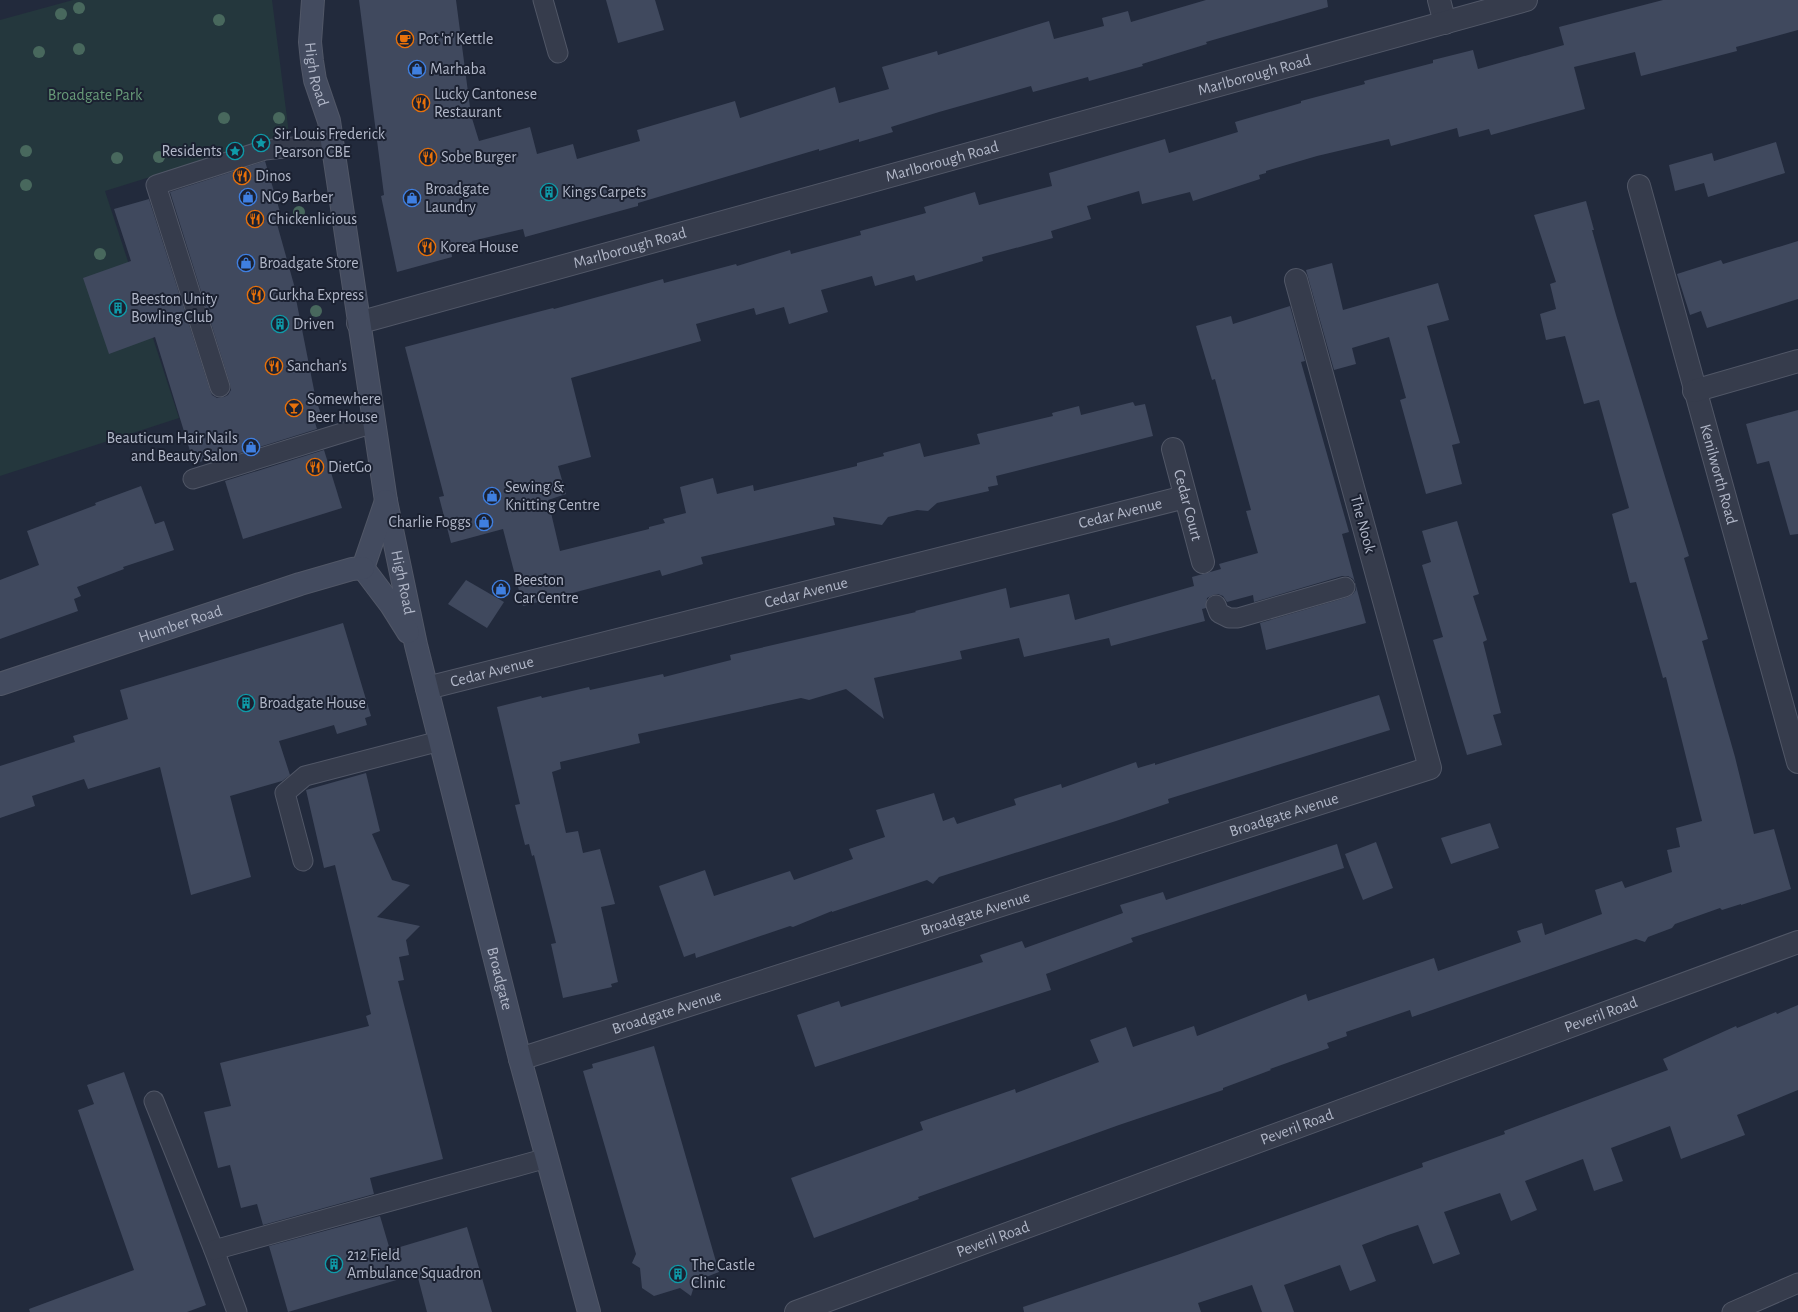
<svg xmlns="http://www.w3.org/2000/svg" width="1798" height="1312" font-family="'Alegreya Sans',sans-serif">
<style>
.green{fill:#24373d}
.building{fill:#40495e}
.lines{fill:none;stroke-linecap:round;stroke-linejoin:round}
.lane-casing{stroke:#515767;stroke-width:21}
.street-casing{stroke:#515767;stroke-width:24}
.secondary-casing{stroke:#515767;stroke-width:24}
.lane{stroke:#363c4c;stroke-width:19}
.street{stroke:#363c4c;stroke-width:22}
.secondary{stroke:#434b5f;stroke-width:22}
.tree{fill:#48685d}
.labels{text-anchor:middle;dominant-baseline:central;stroke-width:4;stroke-linejoin:round;paint-order:stroke}
.poi-label{font-size:16px;fill:#b1b7c8;stroke:#1b2131;text-anchor:start}
.street-label{font-size:16px;fill:#b1b7c8;stroke:#1b2131}
.park-label{font-size:16px;fill:#679a78;stroke:#1b2131}
</style>
<rect width="100%" height="100%" fill="#222a3c"/>
<!-- green -->
<polygon class="green" points="73,0 272,0 289,134 105,191 179,418 0,476 0,20"/>
<!-- building -->
<g class="building">
<polygon points="359,0 456,0 471,115 479,141 530,127 537,154 573,144 577,159 640,141 637,130 735,101 740,118 835,87 839,103 889,89 882,67 937,51 938,55 1049,21 1054,39 1104,26 1102,18 1128,11 1131,22 1206,0 1327,0 1328,7 1206,42 1207,44 1142,64 1143,66 1089,81 1088,77 1033,92 1031,86 939,112 891,127 893,132 859,142 859,139 819,151 819,149 638,203 638,206 525,237 523,229 472,241 473,245 451,250 452,257 397,272 381,196 384,195"/>
<polygon points="606,0 655,0 664,30 618,43"/>
<polygon points="1663,0 1798,0 1798,30 1736,47 1737,51 1641,76 1635,52 1574,67 1585,109 1491,135 1489,129 1459,137 1457,128 1391,146 1389,139 1317,156 1266,171 1266,173 1259,175 1260,179 1193,201 1190,192 1142,204 1139,191 1087,206 1091,219 1051,231 1053,238 982,257 983,261 916,281 914,275 875,286 872,276 821,290 828,312 789,324 784,307 756,315 754,308 696,324 701,341 571,378 591,457 558,466 566,494 548,500 560,551 649,529 649,527 665,523 663,519 686,513 680,487 713,478 717,494 753,485 754,491 857,466 857,463 884,456 883,453 920,443 924,457 980,444 977,434 1053,416 1052,413 1079,406 1081,415 1133,402 1135,406 1145,404 1153,436 996,476 998,485 988,487 989,491 937,503 928,511 917,510 888,517 882,525 833,517 835,525 701,557 703,564 662,576 660,570 523,606 503,529 451,543 439,497 444,496 405,347 553,308 554,309 663,279 664,283 736,264 737,266 790,250 791,254 861,235 860,231 926,213 924,207 975,192 979,205 1052,186 1049,173 1165,139 1169,153 1238,132 1235,122 1301,103 1301,101 1365,84 1364,81 1433,63 1433,60 1473,50 1478,69 1564,45 1559,27"/>
<polygon points="1776,142 1785,173 1708,197 1704,183 1675,191 1669,165 1712,153 1714,161"/>
<polygon points="265,161 283,222 277,224 298,299 296,299 316,400 321,414 313,416 317,429 218,460 217,456 194,464 155,337 109,354 83,278 131,261 114,209 149,199 210,390 212,395 217,398 224,397 228,395 231,390 230,384 170,192"/>
<polygon points="1586,201 1594,230 1592,230 1616,315 1689,556 1684,558 1708,639 1702,641 1735,757 1754,834 1774,829 1791,889 1741,905 1741,904 1722,910 1720,908 1675,924 1672,928 1648,937 1645,942 1636,939 1412,1017 1410,1010 1346,1032 1347,1036 1327,1043 1329,1048 1270,1069 1271,1070 1223,1088 1223,1090 1119,1125 918,1197 919,1199 814,1238 791,1178 923,1130 920,1122 1015,1089 1016,1093 1099,1062 1090,1040 1126,1027 1133,1047 1194,1026 1197,1036 1306,994 1308,1001 1434,958 1438,971 1521,942 1517,931 1542,923 1545,935 1602,914 1595,890 1622,881 1625,888 1672,872 1667,850 1680,847 1676,828 1702,821 1666,677 1663,678 1636,582 1630,583 1612,514 1629,508 1599,400 1584,404 1565,336 1546,340 1540,314 1556,309 1550,284 1556,282 1534,215"/>
<polygon points="1798,241 1798,299 1707,328 1701,311 1690,315 1677,274 1721,260 1723,264"/>
<polygon points="1332,263 1343,310 1438,283 1449,320 1427,326 1460,443 1452,445 1462,484 1426,494 1400,400 1406,398 1389,337 1352,348 1356,364 1334,370 1306,270"/>
<polygon points="1290,306 1305,361 1301,362 1349,532 1342,534 1366,623 1266,650 1260,623 1348,597 1353,594 1356,590 1356,584 1353,579 1348,576 1342,576 1254,602 1253,595 1227,602 1223,596 1218,594 1213,595 1207,598 1206,608 1202,609 1205,621 1111,646 1109,638 1024,657 1019,638 960,651 962,659 874,678 884,719 846,689 809,700 801,698 638,734 640,743 560,762 561,769 552,772 566,833 578,831 583,853 600,849 615,904 601,907 618,982 611,984 612,987 563,998 551,944 556,943 534,855 532,856 529,844 525,845 515,805 520,804 497,707 541,696 542,698 589,687 590,690 663,674 664,677 731,660 730,655 916,612 915,611 1006,588 1010,608 1069,594 1075,620 1194,586 1192,577 1221,569 1219,564 1258,553 1246,511 1251,510 1243,481 1215,379 1212,380 1196,326 1231,316 1233,324"/>
<polygon points="1798,410 1798,534 1790,535 1769,461 1757,464 1746,424"/>
<polygon points="324,450 342,508 243,539 225,481"/>
<polygon points="141,486 155,524 164,521 174,550 123,567 124,569 77,587 81,596 74,599 78,611 0,639 0,580 39,565 27,531 96,505 95,503"/>
<polygon points="1457,521 1479,594 1473,596 1487,640 1483,642 1501,713 1493,715 1502,745 1467,755 1433,640 1443,637 1422,565 1431,562 1422,531"/>
<polygon points="466,580 504,602 487,628 448,604"/>
<polygon points="343,623 371,716 365,718 367,725 337,734 334,725 279,741 290,775 282,781 230,796 251,877 191,895 160,767 88,789 84,779 32,796 35,806 0,818 0,766 75,742 73,736 128,719 120,690"/>
<polygon points="1379,695 1390,730 1168,799 1169,803 1116,821 939,877 933,884 927,880 832,912 832,911 793,927 790,926 696,958 695,953 684,957 659,886 705,870 714,896 790,871 794,880 853,859 849,849 885,837 876,810 934,793 943,821 954,817 957,824 1016,805 1014,799 1061,784 1062,788 1136,762 1138,768 1155,763 1155,765"/>
<polygon points="366,773 380,831 372,834 392,880 410,885 377,917 420,926 406,940 409,955 399,957 404,980 398,981 443,1159 370,1178 374,1194 263,1225 257,1204 241,1208 230,1165 218,1168 204,1112 231,1106 220,1063 369,1026 366,1016 371,1014 335,865 324,868 306,790"/>
<polygon points="1490,823 1499,848 1451,864 1441,838"/>
<polygon points="1376,842 1393,888 1363,900 1345,854"/>
<polygon points="1337,844 1344,868 1131,938 1133,942 1046,974 1051,990 815,1067 797,1015 839,1001 841,1007 983,962 980,955 1022,941 1025,948 1123,913 1120,905 1163,892 1166,900"/>
<polygon points="1798,1005 1798,1090 1737,1115 1745,1135 1681,1159 1670,1126 1611,1148 1623,1181 1594,1191 1583,1159 1525,1181 1537,1210 1511,1221 1500,1193 1444,1212 1460,1254 1433,1264 1418,1225 1388,1235 1362,1245 1376,1281 1350,1291 1340,1265 1284,1285 1294,1312 1262,1312 1252,1285 1198,1303 1201,1312 1024,1312 1023,1307 1177,1255 1423,1167 1422,1163 1505,1134 1504,1131 1668,1070 1663,1059 1736,1026 1737,1028 1776,1012 1777,1014"/>
<polygon points="654,1046 719,1272 701,1279 701,1281 695,1283 691,1296 680,1288 654,1296 642,1288 640,1268 632,1263 636,1254 583,1071 593,1068 592,1064"/>
<polygon points="124,1072 206,1305 187,1312 30,1312 29,1309 134,1270 78,1110 94,1104 87,1085"/>
<polygon points="380,1216 390,1250 467,1227 492,1312 427,1312 417,1274 288,1312 269,1246"/>
</g>
<g class="lines">
<defs>
<g id="lane">
<polyline points="543,0 558,53"/>
<polyline points="220,387 156,185 265,150 332,143"/>
<polyline points="193,479 374,423"/>
<polyline points="1216,605 1219,613 1229,618 1238,618 1345,587"/>
<polyline points="303,861 285,793 305,776 440,741"/>
<polyline points="154,1101 214,1250 237,1312"/>
<polyline points="214,1250 547,1158"/>
<polyline points="1732,1312 1798,1283"/>
</g>
<g id="street">
<polyline points="1439,0 1445,23"/>
<path id="s1" d="M 1639,186 L 1798,762"/>
<path id="s2" d="M 358,323 L 1526,0"/>
<polyline points="1694,391 1798,361"/>
<path id="s3" d="M 1173,449 L 1203,562"/>
<path id="s4" d="M 427,688 L 1185,497"/>
<path id="s5" d="M 520,1059 L 1430,768 L 1296,280"/>
<path id="s6" d="M 796,1312 L 1798,942"/>
</g>
<g id="secondary">
<path id="s7" d="M 313,0 L 310,42 L 312,61 L 315,80 L 329,121 L 386,501 L 416,645 L 520,1059 L 589,1312"/>
<polyline points="363,568 391,605 408,632"/>
<polyline points="363,568 386,501"/>
<path id="s8" d="M 0,684 L 300,584 L 352,569 L 363,568"/>
</g>
</defs>
<!-- lane casing -->
<use href="#lane" class="lane-casing"/>
<!-- street casing -->
<use href="#street" class="street-casing"/>
<!-- secondary casing -->
<use href="#secondary" class="secondary-casing"/>
<!-- lane -->
<use href="#lane" class="lane"/>
<!-- street -->
<use href="#street" class="street"/>
<!-- secondary -->
<use href="#secondary" class="secondary"/>
</g>
<!-- trees -->
<g class="tree">
<circle cx="79" cy="8" r="6"/>
<circle cx="61" cy="14" r="6"/>
<circle cx="219" cy="20" r="6"/>
<circle cx="79" cy="49" r="6"/>
<circle cx="39" cy="52" r="6"/>
<circle cx="224" cy="118" r="6"/>
<circle cx="279" cy="118" r="6"/>
<circle cx="26" cy="151" r="6"/>
<circle cx="159" cy="157" r="6"/>
<circle cx="117" cy="158" r="6"/>
<circle cx="26" cy="185" r="6"/>
<circle cx="299" cy="212" r="6"/>
<circle cx="100" cy="254" r="6"/>
<circle cx="316" cy="311" r="6"/>
</g>
<!-- icons -->
<defs>
<symbol id="cafe-ring" viewBox="-11 -11 22 22"><circle r="9.5" fill="#1b2131" stroke="#e8710a" stroke-width="1.5"/><path d="M-5.5-4.5H6V0H3Q3 3.5 0 3.5H-2.5Q-5.5 3.5-5.5 0ZM3-3.2v2h1.7v-2ZM-6 4.5H4V6H-6Z" fill="#e8710a"/></symbol>
<symbol id="shop-ring" viewBox="-11 -11 22 22"><circle r="9.5" fill="#1b2131" stroke="#3f7fe0" stroke-width="1.5"/><path d="M-5-2.5h2.3a2.7 3.5 0 0 1 5.4 0H5L5.5 6h-11ZM-1.5-2.5h3a1.5 2.3 0 0 0-3 0Z" fill="#3f7fe0"/></symbol>
<symbol id="restaurant-ring" viewBox="-11 -11 22 22"><circle r="9.5" fill="#1b2131" stroke="#e8710a" stroke-width="1.5"/><path d="M-5-6h1v4h1v-4h1v4h1v-4h1v5L-1.5 .5V6h-2V.5L-5-1ZM5-6V6H3V1.5H1.5Q1.5-4 5-6Z" fill="#e8710a"/></symbol>
<symbol id="sight-ring" viewBox="-11 -11 22 22"><circle r="9.5" fill="#1b2131" stroke="#0f9aa8" stroke-width="1.5"/><path d="M0-6L1.8-2.2L6-1.7L2.9 1.2L3.7 5.4L0 3.3L-3.7 5.4L-2.9 1.2L-6-1.7L-1.8-2.2Z" fill="#0f9aa8"/></symbol>
<symbol id="building-ring" viewBox="-11 -11 22 22"><circle r="9.5" fill="#1b2131" stroke="#0f9aa8" stroke-width="1.5"/><path d="M-4-6H4V6H1V3H-1V6H-4ZM-2.5-4.3h1.7v1.8h-1.7ZM.8-4.3h1.7v1.8H.8ZM-2.5-1h1.7V.8h-1.7ZM.8-1h1.7V.8H.8Z" fill="#0f9aa8"/></symbol>
<symbol id="bar-ring" viewBox="-11 -11 22 22"><circle r="9.5" fill="#1b2131" stroke="#e8710a" stroke-width="1.5"/><path d="M-6-5H6L.8 .8V4.5H3.5V6h-7V4.5H-.8V.8Z" fill="#e8710a"/></symbol>
</defs>
<g fill-rule="evenodd">
<use href="#cafe-ring" x="395" y="29" width="20" height="20"/>
<use href="#shop-ring" x="407" y="59" width="20" height="20"/>
<use href="#restaurant-ring" x="411" y="93" width="20" height="20"/>
<use href="#sight-ring" x="251" y="133" width="20" height="20"/>
<use href="#sight-ring" x="225" y="141" width="20" height="20"/>
<use href="#restaurant-ring" x="418" y="147" width="20" height="20"/>
<use href="#restaurant-ring" x="232" y="166" width="20" height="20"/>
<use href="#building-ring" x="539" y="182" width="20" height="20"/>
<use href="#shop-ring" x="238" y="187" width="20" height="20"/>
<use href="#shop-ring" x="402" y="188" width="20" height="20"/>
<use href="#restaurant-ring" x="245" y="209" width="20" height="20"/>
<use href="#restaurant-ring" x="417" y="237" width="20" height="20"/>
<use href="#shop-ring" x="236" y="253" width="20" height="20"/>
<use href="#restaurant-ring" x="246" y="285" width="20" height="20"/>
<use href="#building-ring" x="108" y="298" width="20" height="20"/>
<use href="#building-ring" x="270" y="314" width="20" height="20"/>
<use href="#restaurant-ring" x="264" y="356" width="20" height="20"/>
<use href="#bar-ring" x="284" y="398" width="20" height="20"/>
<use href="#shop-ring" x="241" y="437" width="20" height="20"/>
<use href="#restaurant-ring" x="305" y="457" width="20" height="20"/>
<use href="#shop-ring" x="482" y="486" width="20" height="20"/>
<use href="#shop-ring" x="474" y="512" width="20" height="20"/>
<use href="#shop-ring" x="491" y="579" width="20" height="20"/>
<use href="#building-ring" x="236" y="693" width="20" height="20"/>
<use href="#building-ring" x="324" y="1254" width="20" height="20"/>
<use href="#building-ring" x="668" y="1264" width="20" height="20"/>
</g>
<g class="labels">
<!-- poi labels -->
<g class="poi-label">
<text x="418" y="39">Pot 'n' Kettle</text>
<text x="430" y="69">Marhaba</text>
<text x="434" y="94">Lucky Cantonese<tspan x="434" dy="18">Restaurant</tspan></text>
<text x="274" y="134">Sir Louis Frederick<tspan x="274" dy="18">Pearson CBE</tspan></text>
<text x="222" y="151" text-anchor="end">Residents</text>
<text x="441" y="157">Sobe Burger</text>
<text x="255" y="176">Dinos</text>
<text x="425" y="189">Broadgate<tspan x="425" dy="18">Laundry</tspan></text>
<text x="562" y="192">Kings Carpets</text>
<text x="261" y="197">NG9 Barber</text>
<text x="268" y="219">Chickenlicious</text>
<text x="440" y="247">Korea House</text>
<text x="259" y="263">Broadgate Store</text>
<text x="269" y="295">Gurkha Express</text>
<text x="131" y="299">Beeston Unity<tspan x="131" dy="18">Bowling Club</tspan></text>
<text x="293" y="324">Driven</text>
<text x="287" y="366">Sanchan's</text>
<text x="307" y="399">Somewhere<tspan x="307" dy="18">Beer House</tspan></text>
<text x="238" y="438" text-anchor="end">Beauticum Hair Nails<tspan x="238" dy="18">and Beauty Salon</tspan></text>
<text x="328" y="467">DietGo</text>
<text x="505" y="487">Sewing &amp;<tspan x="505" dy="18">Knitting Centre</tspan></text>
<text x="471" y="522" text-anchor="end">Charlie Foggs</text>
<text x="514" y="580">Beeston<tspan x="514" dy="18">Car Centre</tspan></text>
<text x="259" y="703">Broadgate House</text>
<text x="347" y="1255">212 Field<tspan x="347" dy="18">Ambulance Squadron</tspan></text>
<text x="691" y="1265">The Castle<tspan x="691" dy="18">Clinic</tspan></text>
</g>
<!-- street labels -->
<g class="street-label">
<text stroke="none"><textPath href="#s7" startOffset="75">High Road</textPath></text>
<text stroke="none"><textPath href="#s2" startOffset="930">Marlborough Road</textPath></text>
<text stroke="none"><textPath href="#s2" startOffset="606">Marlborough Road</textPath></text>
<text stroke="none"><textPath href="#s2" startOffset="282">Marlborough Road</textPath></text>
<text stroke="none"><textPath href="#s1" startOffset="299">Kenilworth Road</textPath></text>
<text stroke="none"><textPath href="#s3" startOffset="58">Cedar Court</textPath></text>
<text stroke="none"><textPath href="#s4" startOffset="715">Cedar Avenue</textPath></text>
<text transform="translate(1363 524) rotate(75)">The Nook</text>
<text stroke="none"><textPath href="#s7" startOffset="591">High Road</textPath></text>
<text stroke="none"><textPath href="#s4" startOffset="391">Cedar Avenue</textPath></text>
<text stroke="none"><textPath href="#s8" startOffset="190">Humber Road</textPath></text>
<text stroke="none"><textPath href="#s4" startOffset="67">Cedar Avenue</textPath></text>
<text stroke="none"><textPath href="#s5" startOffset="802">Broadgate Avenue</textPath></text>
<text stroke="none"><textPath href="#s5" startOffset="478">Broadgate Avenue</textPath></text>
<text stroke="none"><textPath href="#s7" startOffset="999">Broadgate</textPath></text>
<text stroke="none"><textPath href="#s5" startOffset="154">Broadgate Avenue</textPath></text>
<text stroke="none"><textPath href="#s6" startOffset="858">Peveril Road</textPath></text>
<text stroke="none"><textPath href="#s6" startOffset="534">Peveril Road</textPath></text>
<text stroke="none"><textPath href="#s6" startOffset="210">Peveril Road</textPath></text>
</g>
<!-- park labels -->
<g class="park-label">
<text x="95" y="95">Broadgate Park</text>
</g>
</g>
</svg>
